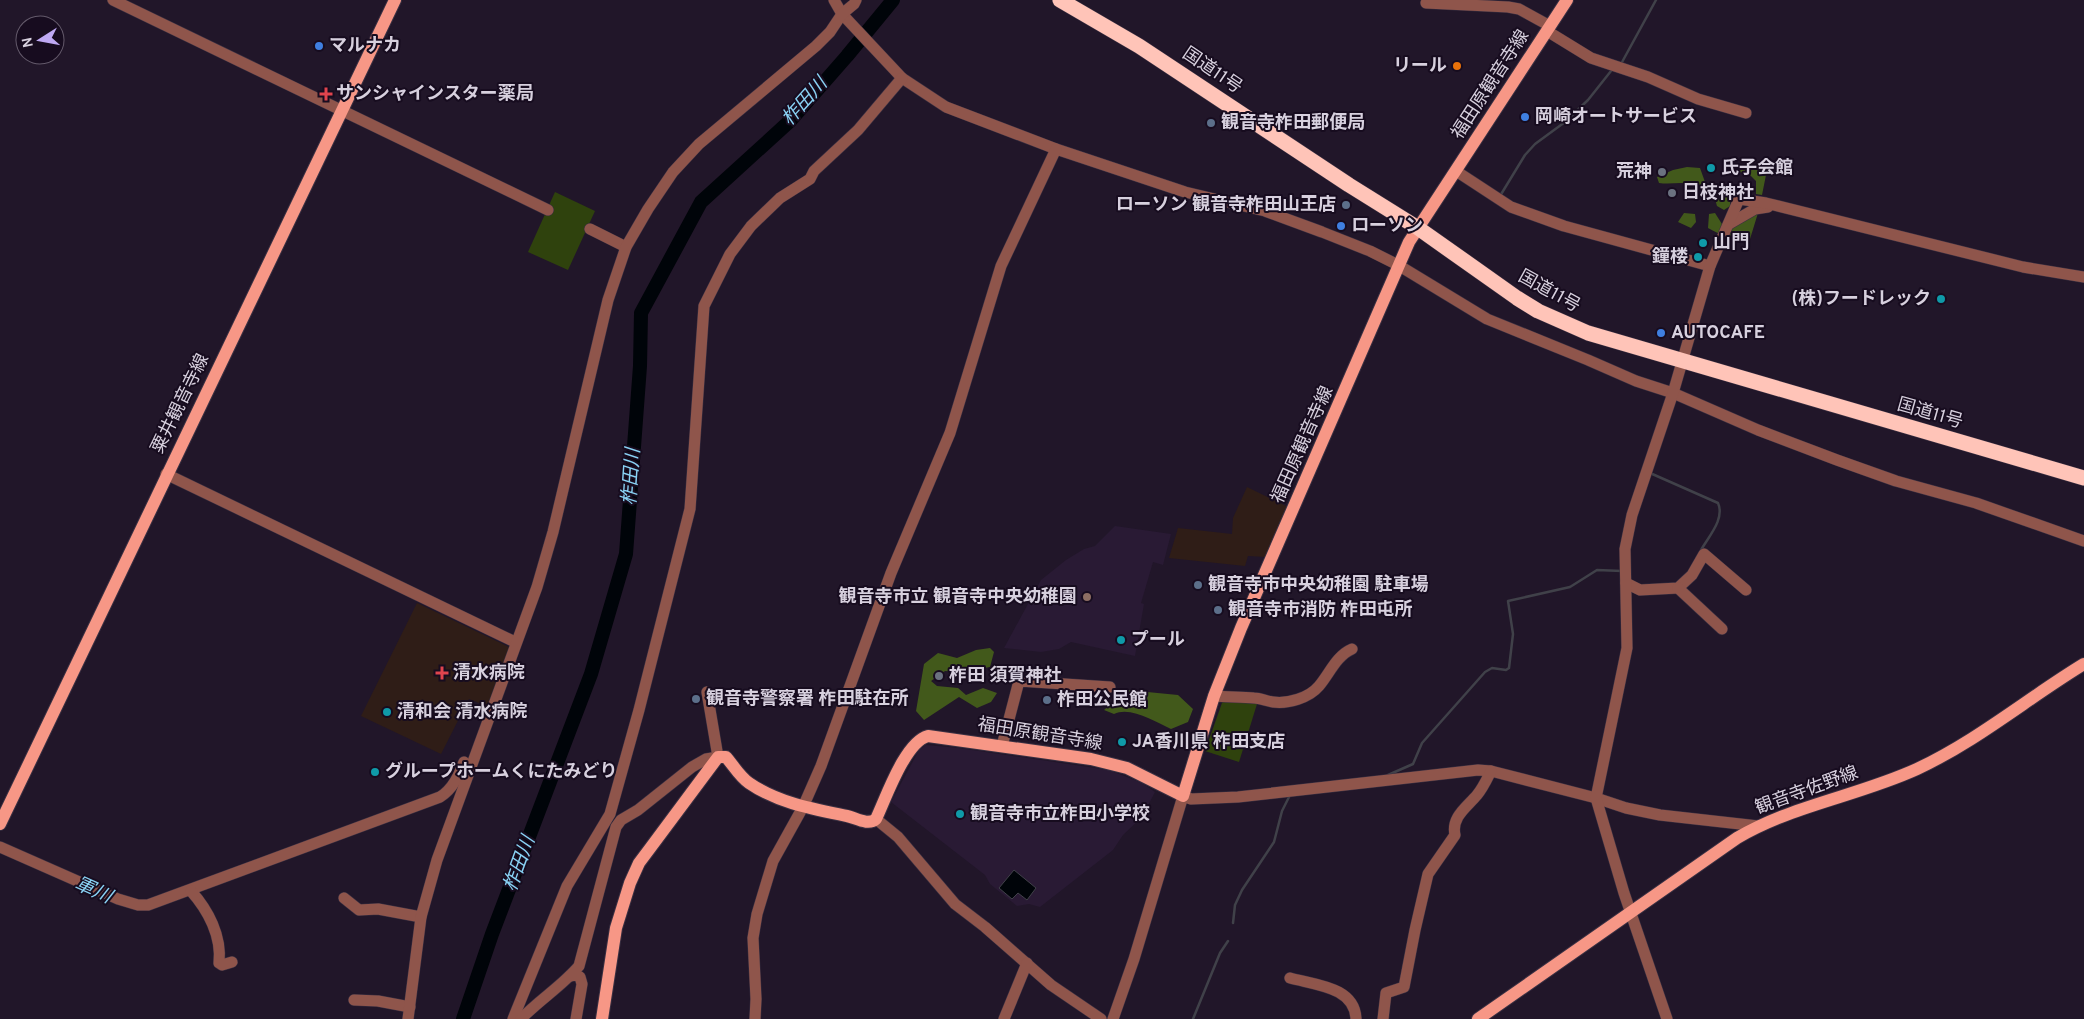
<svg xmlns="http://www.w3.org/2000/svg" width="2084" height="1019" font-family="Overpass,'Noto Sans JP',sans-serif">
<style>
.built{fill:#291a34}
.medical{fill:#2f1d17}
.green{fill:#2f420d}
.forest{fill:#42591b}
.water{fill:#000409;stroke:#404149}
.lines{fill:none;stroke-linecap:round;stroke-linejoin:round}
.stream{stroke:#404149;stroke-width:2.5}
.river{stroke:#000409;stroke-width:14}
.minor-casing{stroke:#3a3042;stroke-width:12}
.major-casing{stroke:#3a3042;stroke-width:14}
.highway-casing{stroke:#3a3042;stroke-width:16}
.minor{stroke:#8f554b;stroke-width:11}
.major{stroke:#f79786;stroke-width:12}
.highway{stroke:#ffc4b8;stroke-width:15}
.shop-dot{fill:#3f7fe0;stroke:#170c1f;stroke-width:2}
.food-dot{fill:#e8710a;stroke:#170c1f;stroke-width:2}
.health-dot{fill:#e0444e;stroke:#170c1f;stroke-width:2}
.service-dot{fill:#5c6f8a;stroke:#170c1f;stroke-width:2}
.culture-dot{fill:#0f9aa8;stroke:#170c1f;stroke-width:2}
.worship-dot{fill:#6b7280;stroke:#170c1f;stroke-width:2}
.education-dot{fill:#8d6e63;stroke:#170c1f;stroke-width:2}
.labels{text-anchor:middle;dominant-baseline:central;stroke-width:4;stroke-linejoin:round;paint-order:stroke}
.poi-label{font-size:18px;font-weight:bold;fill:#d7d0de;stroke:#170c1f;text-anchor:start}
.street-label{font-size:18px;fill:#d7d0de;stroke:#170c1f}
.water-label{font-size:19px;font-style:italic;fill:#89d2f4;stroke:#170c1f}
</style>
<rect width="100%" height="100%" fill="#211629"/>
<!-- built -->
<g class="built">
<polygon points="1115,526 1171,534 1163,565 1153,562 1141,603 1144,604 1135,656 1071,642 1059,649 1041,652 1004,648 1041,580 1066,560 1084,549 1095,546"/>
<polygon points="926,745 959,748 1109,770 1142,783 1155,792 1142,817 1123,835 1113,850 1040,907 1029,904 1017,906 990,884 985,875 891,802 919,750"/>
</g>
<!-- medical -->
<g class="medical">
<polygon points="1247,487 1288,507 1266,557 1248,556 1245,566 1169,558 1178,528 1232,534 1233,518"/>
<polygon points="417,603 511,648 489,707 469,699 441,754 361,716"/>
</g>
<!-- green -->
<g class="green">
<polygon points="555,192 595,211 568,270 528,252"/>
<polygon points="1223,700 1257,704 1239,762 1205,751"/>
</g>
<!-- forest -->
<g class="forest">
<polygon points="1736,165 1761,171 1766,175 1762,195 1756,194 1756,181 1749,174 1734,171 1733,166"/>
<path d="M 1687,167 L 1700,168 L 1705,182 L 1699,187 C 1686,180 1673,185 1659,183 L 1657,177 L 1673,170 Z"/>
<polygon points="1728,189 1731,190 1730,206 1724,210 1717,206 1715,199 1721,192"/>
<polygon points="1684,213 1695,214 1696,222 1691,228 1678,222"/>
<path d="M 1715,213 L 1727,232 L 1736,224 L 1758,213 L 1750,239 C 1734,240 1722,236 1708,228 L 1709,214 Z"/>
<polygon points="990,648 994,652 990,667 960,672 945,671 931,681 937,686 958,688 966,695 983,688 997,693 991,702 977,708 959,697 924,720 916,711 924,664 938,653 957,658 976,650"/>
<path d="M 1127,690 L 1178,695 L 1193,709 L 1188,722 L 1171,729 C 1155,722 1131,706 1114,714 L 1104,710 Z"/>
</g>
<!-- water -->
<polygon class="water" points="1014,870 1036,888 1027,900 1018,893 1012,899 999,888"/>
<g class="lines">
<!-- stream -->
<g class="stream">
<polyline points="1621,64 1656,0"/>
<polyline points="1500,196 1525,155 1535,144 1565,122 1588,100 1611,71"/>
<path d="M 1650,473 L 1718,503 C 1725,519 1709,536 1701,550"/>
<polyline points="1388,775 1413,764 1422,743 1485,672 1492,668 1506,670 1509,668 1513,634 1508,601 1570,587 1597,570 1622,571"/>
<polyline points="1233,923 1235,905 1242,890 1274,842 1282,811 1289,797"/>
<polyline points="1193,1019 1220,953 1228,941"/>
</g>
<!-- river -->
<polyline class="river" points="463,1019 492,934 591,674 626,554 640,366 641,313 701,202 791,120 847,56 893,0"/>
<defs>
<g id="minor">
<polyline points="113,0 548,210"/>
<polyline points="834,0 842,14 902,78 946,107 1056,149 1185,192 1265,211 1322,232 1370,251 1398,265 1487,319 1588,360 1636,381 1673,393 1758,430 1837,460 1896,481 1976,503 2084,541"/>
<polyline points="1426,3 1508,7 1519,9 1550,26"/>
<polyline points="1547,31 1591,58 1648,77 1698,99 1746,113"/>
<polyline points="1456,171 1511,207 1564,226 1710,266"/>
<polyline points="1729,224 1755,209 1768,207"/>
<polyline points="590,229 626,247"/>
<polyline points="166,474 515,642"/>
<polyline points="1626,583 1640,590 1678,588 1692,575 1704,554 1746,590"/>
<polyline points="1678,588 1722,629"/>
<path d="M 1214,696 C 1227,697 1241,697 1254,698 C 1260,698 1266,701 1273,702 C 1288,704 1309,698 1319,686 C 1330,673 1336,656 1352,649"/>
<polyline points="1002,746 1019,681 1110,687"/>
<polyline points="876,819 898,837 955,904 985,927 1051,985 1101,1019"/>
<path d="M 0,847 L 118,899 L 138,905 L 148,905 L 440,797 C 453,789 459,775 464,762"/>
<path d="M 191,891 C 208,910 222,936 219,963 L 222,965 L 232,962"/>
<polyline points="344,898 359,910 378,909 421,917"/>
<polyline points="570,976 576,975 580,977 582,984 576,1019"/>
<path d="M 1290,978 C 1316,985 1355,987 1356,1019"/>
<polyline points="354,1000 378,1001 410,1007"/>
<polyline points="408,1019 421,917 437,860 537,587 553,532 608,300 626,247 648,209 673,172 699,144 816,46 830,32 842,14 854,4 856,0"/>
<polyline points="513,1019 567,886 610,814 639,710 690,509 704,306 730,254 751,226 780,198 810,179 814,171 858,130 902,78"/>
<path d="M 521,1019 C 539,1000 562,986 579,966 L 616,827 L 621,820 L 638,810 L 692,767 L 706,759 L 718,757 L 707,692"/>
<polyline points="755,1019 756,999 753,938 757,914 773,861 803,807 821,766 891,573 950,433 1001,266 1056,149"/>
<polyline points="1004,1019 1027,963"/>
<polyline points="1113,1019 1134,959 1183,796 1191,799 1238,797 1478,770 1491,771 1596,798 1626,808 1660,815 1758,826"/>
<path d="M 1383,1019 L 1386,993 L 1404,987 L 1415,930 L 1428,874 L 1455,835 C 1451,817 1467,807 1477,795 C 1483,788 1487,779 1491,771"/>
<polyline points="1667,1019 1624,893 1596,798 1627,648 1625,549 1632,515 1673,393 1710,266 1739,199 1766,203 2023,267 2084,277"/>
</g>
<g id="major">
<polyline points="0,824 395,0"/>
<path d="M 602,1019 L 616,928 L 630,883 L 639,863 L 651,847 L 718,757 L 726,757 C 733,765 740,777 749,783 C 778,803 813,809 847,816 C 856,818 868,826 876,819 C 886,798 905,742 928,736 L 1091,759 L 1127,768 L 1183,796 L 1214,696 L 1241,628 L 1409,242 L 1567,0"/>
<path d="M 1478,1019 L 1737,838 C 1793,805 1858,796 1917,769 C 1977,741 2028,698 2084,664"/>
</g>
<polyline id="highway" points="1060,0 1139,46 1349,185 1418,228 1517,298 1538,311 1588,333 2084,478"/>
</defs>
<!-- minor casing -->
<use href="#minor" class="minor-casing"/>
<!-- major casing -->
<use href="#major" class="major-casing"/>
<!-- highway casing -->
<use href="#highway" class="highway-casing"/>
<!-- minor -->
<use href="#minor" class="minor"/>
<!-- major -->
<use href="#major" class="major"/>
<!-- highway -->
<use href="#highway" class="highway"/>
</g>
<!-- markers -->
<g class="shop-dot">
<circle cx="319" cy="46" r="5"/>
<circle cx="1525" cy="117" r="5"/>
<circle cx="1341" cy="226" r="5"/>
<circle cx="1661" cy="333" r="5"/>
</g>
<circle class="food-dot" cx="1457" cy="66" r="5"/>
<g class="health-dot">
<path d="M323.5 86.5h5v5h5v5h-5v5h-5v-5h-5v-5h5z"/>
<path d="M439.5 665.5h5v5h5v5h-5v5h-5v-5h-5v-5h5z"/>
</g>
<g class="service-dot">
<circle cx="1211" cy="123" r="5"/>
<circle cx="1346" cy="205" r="5"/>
<circle cx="1198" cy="585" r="5"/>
<circle cx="1218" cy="610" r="5"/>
<circle cx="696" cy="699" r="5"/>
<circle cx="1047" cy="700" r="5"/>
</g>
<g class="culture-dot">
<circle cx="1711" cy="168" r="5"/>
<circle cx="1703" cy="243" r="5"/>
<circle cx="1698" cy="257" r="5"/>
<circle cx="1941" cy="299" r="5"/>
<circle cx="1121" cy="640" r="5"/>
<circle cx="387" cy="712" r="5"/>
<circle cx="1122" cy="742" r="5"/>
<circle cx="375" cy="772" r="5"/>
<circle cx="960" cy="814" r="5"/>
</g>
<g class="worship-dot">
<circle cx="1662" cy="172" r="5"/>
<circle cx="1672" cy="193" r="5"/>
<circle cx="939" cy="676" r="5"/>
</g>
<circle class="education-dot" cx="1087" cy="597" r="5"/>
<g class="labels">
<!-- poi labels -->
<g class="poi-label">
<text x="329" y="46">マルナカ</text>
<text x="1447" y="66" text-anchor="end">リール</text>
<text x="336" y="94">サンシャインスター薬局</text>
<text x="1535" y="117">岡崎オートサービス</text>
<text x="1221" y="123">観音寺柞田郵便局</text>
<text x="1721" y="168">氏子会館</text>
<text x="1652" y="172" text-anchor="end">荒神</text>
<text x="1682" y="193">日枝神社</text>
<text x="1336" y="205" text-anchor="end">ローソン 観音寺柞田山王店</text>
<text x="1351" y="226">ローソン</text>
<text x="1713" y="243">山門</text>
<text x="1688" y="257" text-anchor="end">鐘楼</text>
<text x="1931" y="299" text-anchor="end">(株)フードレック</text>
<text x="1671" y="333">AUTOCAFE</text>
<text x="1208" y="585">観音寺市中央幼稚園 駐車場</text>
<text x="1077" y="597" text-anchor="end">観音寺市立 観音寺中央幼稚園</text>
<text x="1228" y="610">観音寺市消防 柞田屯所</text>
<text x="1131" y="640">プール</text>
<text x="453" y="673">清水病院</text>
<text x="949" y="676">柞田 須賀神社</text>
<text x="706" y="699">観音寺警察署 柞田駐在所</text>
<text x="1057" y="700">柞田公民館</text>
<text x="397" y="712">清和会 清水病院</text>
<text x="1132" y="742">JA香川県 柞田支店</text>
<text x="385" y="772">グループホームくにたみどり</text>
<text x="970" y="814">観音寺市立柞田小学校</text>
</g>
<!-- street labels -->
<g class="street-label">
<text transform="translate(1212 71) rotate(34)">国道11号</text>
<text transform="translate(1491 85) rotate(-57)">福田原観音寺線</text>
<text transform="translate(1549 292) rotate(29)">国道11号</text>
<text transform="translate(181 404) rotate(-64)">粟井観音寺線</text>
<text transform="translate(1930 414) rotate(16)">国道11号</text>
<text transform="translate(1303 445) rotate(-66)">福田原観音寺線</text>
<text transform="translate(1040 735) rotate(9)">福田原観音寺線</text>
<text transform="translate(1807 791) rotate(-20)">観音寺佐野線</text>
</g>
<!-- water labels -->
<g class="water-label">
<text transform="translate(805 102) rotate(-48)">柞田川</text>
<text transform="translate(632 477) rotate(-86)">柞田川</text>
<text transform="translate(520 864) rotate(-70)">柞田川</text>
<text transform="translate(93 891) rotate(24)">軍川</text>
</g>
</g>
<!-- north arrow -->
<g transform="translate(40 40) rotate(259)"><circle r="24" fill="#170c1f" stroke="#645a6b"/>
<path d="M0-4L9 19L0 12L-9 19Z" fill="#bfa9f4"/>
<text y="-8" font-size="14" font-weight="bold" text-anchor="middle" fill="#d7d0de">N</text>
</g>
</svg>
